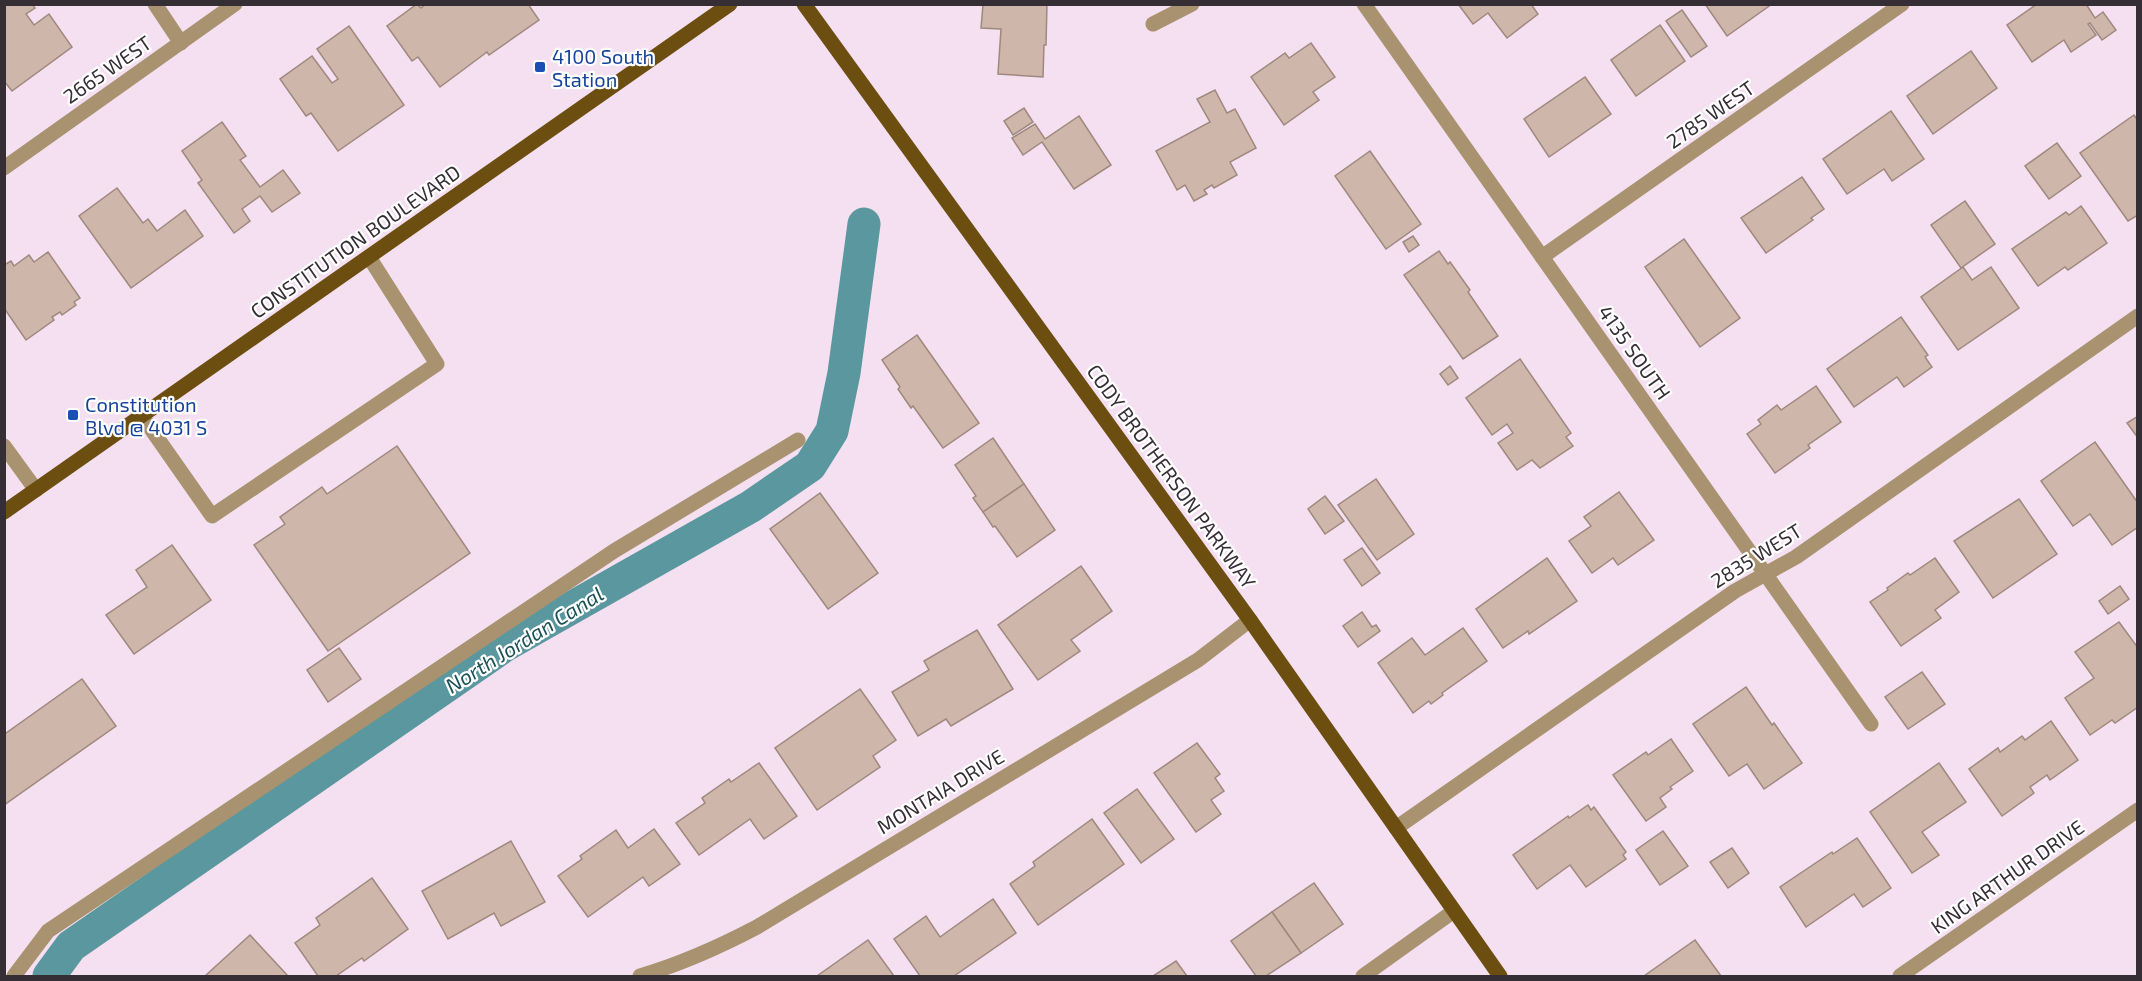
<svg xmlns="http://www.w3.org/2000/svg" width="2142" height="981" font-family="'Exo 2',sans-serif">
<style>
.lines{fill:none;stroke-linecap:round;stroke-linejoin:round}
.canal{stroke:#5b979e;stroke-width:33}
.building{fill:#cfb6ab;stroke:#9f887e;stroke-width:1.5}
.minor{stroke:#a8926f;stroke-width:15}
.major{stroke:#6c4e11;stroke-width:15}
.transit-dot{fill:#1a4fb4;stroke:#fff;stroke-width:2}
.labels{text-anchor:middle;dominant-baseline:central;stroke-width:4.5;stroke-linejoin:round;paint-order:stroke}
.transit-label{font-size:20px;fill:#164399;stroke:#fff;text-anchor:start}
.street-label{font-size:20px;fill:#362e35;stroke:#fff}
.water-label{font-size:21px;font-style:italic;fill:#1b5156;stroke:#fff}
</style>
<rect width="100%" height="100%" fill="#f4e0f1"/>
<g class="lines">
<!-- canal -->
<polyline class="canal" points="49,976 71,946 504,646 750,507 810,466 832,431 844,373 864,224"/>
</g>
<!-- building -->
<g class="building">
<polygon points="4,4 32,4 35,8 26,14 34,25 49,14 72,47 12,91 4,81"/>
<polygon points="417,4 421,8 426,4 528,4 539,20 489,55 487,52 440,87 418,57 412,61 387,26"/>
<polygon points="1002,4 1047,4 1046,45 1044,45 1043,77 998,74 1001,29 981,28 983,5"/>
<polygon points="1458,4 1531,4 1538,14 1507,38 1488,13 1473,24"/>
<polygon points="1705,4 1772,4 1727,36"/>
<polygon points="2037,4 2086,4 2095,18 2103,12 2116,30 2102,40 2090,23 2088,24 2096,35 2071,52 2064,40 2032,62 2007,25"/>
<polygon points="1682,10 1707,46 1691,57 1666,21"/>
<polygon points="1660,25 1685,61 1636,96 1611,60"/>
<polygon points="349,26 404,105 338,151 311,113 306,116 280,79 312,56 332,83 338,79 317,49"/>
<polygon points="1311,43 1335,77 1313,92 1319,100 1284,125 1251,77 1285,53 1289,58"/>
<polygon points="1971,51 1997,88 1933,134 1907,96"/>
<polygon points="1585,77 1611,114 1549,157 1524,119"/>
<polygon points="1215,90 1227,113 1235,109 1256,148 1230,162 1237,175 1214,188 1212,185 1204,190 1207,194 1194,201 1185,185 1177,190 1156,151 1210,122 1197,99"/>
<polygon points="1024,108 1033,122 1013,135 1004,121"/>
<polygon points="1891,111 1924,159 1892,181 1884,169 1847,194 1823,159"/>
<polygon points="2134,115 2138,121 2138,215 2128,221 2080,153"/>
<polygon points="1079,116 1111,165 1074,189 1042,142 1023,155 1012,138 1035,124 1045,139"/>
<polygon points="222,122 246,156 240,160 260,187 283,170 300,193 272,212 260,196 242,209 250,221 234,233 198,183 202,180 182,151"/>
<polygon points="2057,143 2081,176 2049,199 2025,166"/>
<polygon points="1370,151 1421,224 1386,249 1335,176"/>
<polygon points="1802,177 1824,209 1811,218 1813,220 1766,253 1741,218"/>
<polygon points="117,188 143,223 148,219 157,231 185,210 203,236 131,288 79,216"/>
<polygon points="1965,201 1995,244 1961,268 1931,225"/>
<polygon points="2081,206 2107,243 2068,270 2065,267 2038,286 2012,249 2066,212 2069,215"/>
<polygon points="1413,236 1419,245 1409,252 1403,242"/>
<polygon points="1684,239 1740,318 1700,347 1645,267"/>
<polygon points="1439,251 1448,264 1450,262 1470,290 1468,292 1498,336 1463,359 1404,275"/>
<polygon points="48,252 80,298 74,302 76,305 62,315 60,312 52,317 54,320 26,340 4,308 4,265 11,261 14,266 29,255 34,262"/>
<polygon points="1963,267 1972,280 1991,267 2019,308 1958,350 1921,297"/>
<polygon points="1901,317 1928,355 1925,357 1932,367 1904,387 1897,377 1854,407 1827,369"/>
<polygon points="917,335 979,423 943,448 913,406 911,408 898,389 900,387 882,360"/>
<polygon points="1520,359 1571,433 1566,437 1573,446 1540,468 1532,460 1517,470 1498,443 1513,433 1507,424 1492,435 1466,398"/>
<polygon points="1450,366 1458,378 1448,385 1440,374"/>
<polygon points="1816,386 1841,422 1808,445 1810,448 1775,473 1747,434 1761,424 1758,420 1777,405 1781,410"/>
<polygon points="2138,416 2138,438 2127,423"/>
<polygon points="993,438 1024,484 983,512 973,498 976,496 955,465"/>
<polygon points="2095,442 2138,503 2138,527 2112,545 2090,514 2073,526 2041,481"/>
<polygon points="397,446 470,553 328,651 254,545 285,524 280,517 322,487 327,494"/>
<polygon points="1376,479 1414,534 1377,560 1338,505"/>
<polygon points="1024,484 1055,530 1017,557 995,526 993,527 983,512"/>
<polygon points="1619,492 1654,540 1618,565 1613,558 1592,573 1569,541 1591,526 1584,517"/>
<polygon points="820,493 878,573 828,609 770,529"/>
<polygon points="1325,496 1344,521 1325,534 1308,509"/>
<polygon points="2019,499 2057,554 1993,598 1954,541"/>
<polygon points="172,545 211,600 134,654 106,615 147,587 136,570"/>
<polygon points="1362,548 1380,573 1362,586 1344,560"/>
<polygon points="1547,558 1577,601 1529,634 1528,631 1503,648 1476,609"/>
<polygon points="1935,558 1959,592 1935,610 1941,618 1901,646 1870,602 1888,590 1887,588 1908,573 1910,575"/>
<polygon points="1081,566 1112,611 1071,640 1080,651 1038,680 998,625"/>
<polygon points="2120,586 2129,599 2108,614 2099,601"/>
<polygon points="1362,612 1372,627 1376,625 1380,631 1358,647 1343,626"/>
<polygon points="2119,622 2138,648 2138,707 2115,723 2112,720 2090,735 2065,698 2094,678 2075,652"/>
<polygon points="1463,628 1487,661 1442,693 1443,695 1431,704 1429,701 1413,713 1378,663 1412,638 1425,655"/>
<polygon points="977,630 1013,689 951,726 946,719 918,736 892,692 929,670 924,661"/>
<polygon points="339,648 361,679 328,702 307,670"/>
<polygon points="1922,672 1945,704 1908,729 1885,697"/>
<polygon points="82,679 116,726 4,805 4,731 6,733"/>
<polygon points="1746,687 1772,725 1774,723 1802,763 1764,789 1747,764 1729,776 1693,724"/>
<polygon points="860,689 896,740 873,756 880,767 817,810 775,748"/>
<polygon points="2051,721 2078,760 2050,780 2047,775 2030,787 2034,793 2002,816 1969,769 1998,748 2000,752 2022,736 2025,740"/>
<polygon points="1671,739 1693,771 1670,787 1672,789 1660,798 1666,807 1646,821 1613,775 1646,752 1648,755"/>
<polygon points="1197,743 1220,774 1215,778 1224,791 1211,800 1221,814 1196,832 1154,773"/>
<polygon points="759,763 797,816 764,839 750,819 699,855 676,823 705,803 702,798 729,779 731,782"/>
<polygon points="1939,763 1966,802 1922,832 1939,855 1912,873 1870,812"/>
<polygon points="1137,789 1174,839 1141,863 1104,813"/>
<polygon points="1588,805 1591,810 1594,807 1626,852 1623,855 1626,859 1586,887 1570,865 1537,889 1513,855 1568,816 1569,818"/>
<polygon points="1092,819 1124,864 1038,925 1010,884 1035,866 1033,862"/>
<polygon points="654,829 680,864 649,886 643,877 588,917 558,876 582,859 580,856 616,830 628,848"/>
<polygon points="1663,831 1688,866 1660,885 1636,850"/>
<polygon points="1857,838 1891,888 1863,907 1854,894 1806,927 1780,887 1832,852 1833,854"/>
<polygon points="511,841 545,902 501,926 494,913 448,939 422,891"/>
<polygon points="1732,848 1749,873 1728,888 1710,862"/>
<polygon points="372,878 408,929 364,961 362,958 336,976 318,976 295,943 320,925 316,918"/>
<polygon points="1314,883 1343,924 1301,953 1272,912"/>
<polygon points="993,899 1016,933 954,976 920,976 894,939 926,916 940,937"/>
<polygon points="1272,912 1301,953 1266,976 1256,976 1231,941"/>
<polygon points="250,935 288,976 205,976"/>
<polygon points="868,940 894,976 817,976"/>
<polygon points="1695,940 1721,976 1644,976"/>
<polygon points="1176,961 1187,976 1153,976"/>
</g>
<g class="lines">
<!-- minor -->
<g class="minor">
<polyline points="155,4 181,43"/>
<polyline points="1364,4 1871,724"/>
<polyline points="1153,24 1192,4"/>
<polyline points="4,168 235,4"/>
<polyline points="1542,257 1902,4"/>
<polyline points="142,416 212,516 437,364 369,257"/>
<polyline points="4,446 36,490"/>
<polyline points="1396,828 1735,591 1796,557 2138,316"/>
<polyline points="14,976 48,931 614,551 798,440"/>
<path d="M 640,976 C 681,964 719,947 757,927 L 1198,660 L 1250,620"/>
<polyline points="1363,976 1454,911"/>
<polyline points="1900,976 2138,810"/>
</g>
<!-- major -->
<g class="major">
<polyline points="804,4 1250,620 1500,976"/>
<polyline points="4,512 730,4"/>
</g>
</g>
<!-- markers -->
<g class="transit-dot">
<rect x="534" y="61" width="12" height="12" rx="3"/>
<rect x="67" y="409" width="12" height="12" rx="3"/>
</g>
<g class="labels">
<!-- transit labels -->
<g class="transit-label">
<text x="552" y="56">4100 South<tspan x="552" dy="23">Station</tspan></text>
<text x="85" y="404">Constitution<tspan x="85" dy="23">Blvd @ 4031 S</tspan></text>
</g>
<!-- street labels -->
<g class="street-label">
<text transform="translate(107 69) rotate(-35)">2665 WEST</text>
<text transform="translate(1710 114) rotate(-35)">2785 WEST</text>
<text transform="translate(355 241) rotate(-35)">CONSTITUTION BOULEVARD</text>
<text transform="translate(1635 352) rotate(55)">4135 SOUTH</text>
<text transform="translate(1172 476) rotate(54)">CODY BROTHERSON PARKWAY</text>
<text transform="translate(1756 555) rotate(-32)">2835 WEST</text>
<text transform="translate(940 791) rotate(-31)">MONTAIA DRIVE</text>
<text transform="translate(2007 876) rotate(-35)">KING ARTHUR DRIVE</text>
</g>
<!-- water labels -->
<g class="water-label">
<text transform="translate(524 639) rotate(-32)">North Jordan Canal</text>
</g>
</g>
<!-- border -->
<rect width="2142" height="981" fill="none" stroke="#362e35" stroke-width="12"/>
</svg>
